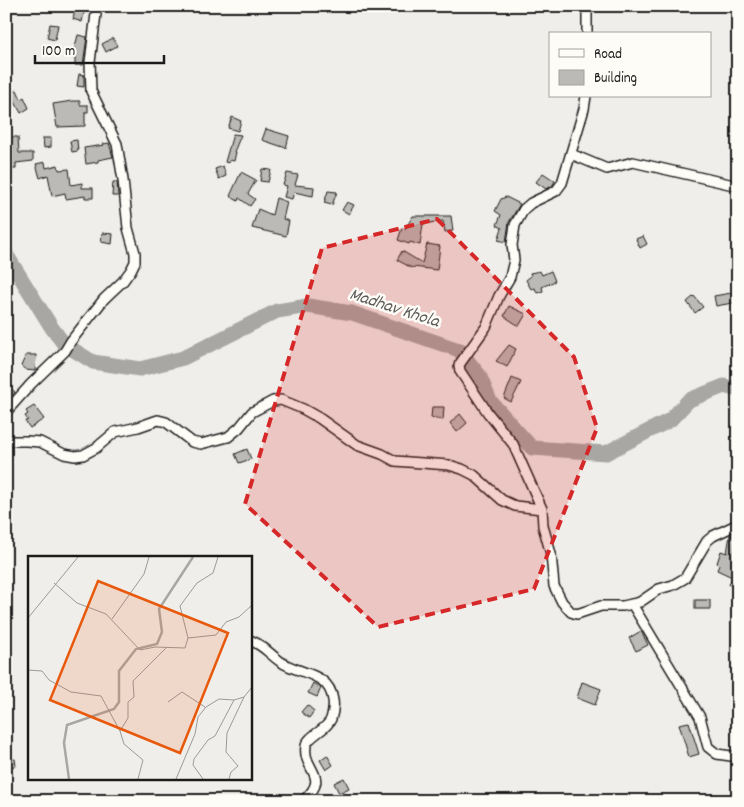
<svg xmlns="http://www.w3.org/2000/svg" width="744" height="807" font-family="Dekko,sans-serif">
<style>
.lines{fill:none;stroke-linecap:round;stroke-linejoin:round}
.river{stroke:#a8a7a3;stroke-width:15}
.building{fill:#bbbab6;stroke:#1c1c1c}
.street-casing{stroke:#1c1c1c;stroke-width:12}
.street{stroke:#fdfcf7;stroke-width:9}
.marked{fill:#d62828;fill-opacity:0.2;stroke:#d62828;stroke-width:4;stroke-dasharray:10 6;stroke-linejoin:round}
.labels{text-anchor:middle;dominant-baseline:central;stroke-width:5;stroke-linejoin:round;paint-order:stroke}
.water-label{font-size:18px;font-style:italic;fill:#5b5b59;stroke:#fdfcf7}
.inset-river{fill:none;stroke:#a8a7a3;stroke-width:2.5}
.inset-road{fill:none;stroke:#9b9a98;stroke-width:1}
.view{fill:#e8590c;fill-opacity:0.15;stroke:#e8590c;stroke-width:2.5}
.inset-edge{fill:none;stroke:#1c1c1c;stroke-width:2.5}
</style>
<rect width="100%" height="100%" fill="#f0eeea"/>
<filter id="ink" filterUnits="userSpaceOnUse"><feTurbulence type="fractalNoise" baseFrequency=".02" numOctaves="2"/><feDisplacementMap in="SourceGraphic" scale="10" xChannelSelector="R" yChannelSelector="G"/><feConvolveMatrix kernelMatrix="1 2 1 2 8 2 1 2 1" color-interpolation-filters="sRGB"/></filter>
<g filter="url(#ink)">
<g class="lines">
<!-- river -->
<polyline class="river" points="6,254 52,328 64,344 93,362 140,369 183,358 277,311 308,306 352,313 459,350 479,375 490,401 532,448 606,453 670,420 689,400 724,386 738,390"/>
</g>
<!-- building -->
<g class="building">
<polygon points="76,6 85,7 82,22 73,19"/>
<polygon points="50,24 58,25 55,40 47,38"/>
<polygon points="78,35 87,37 83,65 75,65 75,47"/>
<polygon points="113,38 117,46 106,52 102,44"/>
<polygon points="79,74 84,75 84,87 77,86"/>
<polygon points="17,90 21,99 24,97 29,108 21,113 10,93"/>
<polygon points="72,101 80,101 80,105 88,105 88,112 85,112 85,126 57,127 53,104"/>
<polygon points="232,117 241,121 238,131 228,128"/>
<polygon points="266,129 289,136 286,148 262,140"/>
<polygon points="233,134 241,135 234,152 236,152 234,161 230,160 228,163 225,162"/>
<polygon points="6,137 18,137 19,153 33,153 33,161 16,163 16,169 8,169"/>
<polygon points="43,138 51,138 51,147 44,148"/>
<polygon points="77,140 78,151 72,152 70,141"/>
<polygon points="109,143 113,157 98,160 98,162 86,164 84,148 104,145 103,144"/>
<polygon points="45,162 46,168 58,165 59,170 69,169 71,185 82,183 82,188 93,188 93,198 85,198 85,196 66,199 65,193 52,196 48,175 40,178 36,164"/>
<polygon points="223,166 226,176 219,179 215,169"/>
<polygon points="262,169 271,170 268,182 260,181"/>
<polygon points="241,172 256,180 248,194 255,199 250,206 239,198 238,201 230,196"/>
<polygon points="287,173 298,175 295,185 314,187 313,196 294,192 292,199 284,197 287,186 283,185"/>
<polygon points="543,173 555,181 552,186 546,189 536,182"/>
<polygon points="113,182 117,182 118,196 112,196"/>
<polygon points="328,191 337,192 332,205 324,203"/>
<polygon points="506,197 520,204 509,222 506,242 498,240 502,228 497,225 501,215 495,211 501,199"/>
<polygon points="276,198 287,202 283,219 289,221 286,236 252,228 258,209 272,215"/>
<polygon points="347,202 354,205 349,214 342,210"/>
<polygon points="413,216 451,216 453,231 445,232 443,221 423,224 420,245 410,242 409,244 398,240 402,228 405,229"/>
<polygon points="102,233 113,234 112,244 101,242"/>
<polygon points="643,236 647,244 640,248 636,239"/>
<polygon points="427,244 440,246 437,270 413,267 412,268 397,260 402,251 422,263"/>
<polygon points="540,271 542,275 551,271 555,281 542,287 543,291 537,293 535,288 531,289 526,280 531,276 530,273"/>
<polygon points="731,293 738,293 738,302 716,306 714,296"/>
<polygon points="694,296 703,307 695,313 687,302"/>
<polygon points="509,306 526,314 519,326 504,316"/>
<polygon points="509,345 516,349 507,367 496,361"/>
<polygon points="26,355 36,355 35,371 26,370 21,366"/>
<polygon points="512,378 521,382 511,402 504,398"/>
<polygon points="6,383 15,392 6,402"/>
<polygon points="34,406 44,419 30,428 25,421 28,420 25,416 28,414 26,411"/>
<polygon points="432,407 444,407 443,420 431,418"/>
<polygon points="460,414 467,423 457,432 450,423"/>
<polygon points="247,449 251,459 239,463 235,454"/>
<polygon points="730,535 736,536 733,560 738,562 738,591 729,585 732,577 717,570 719,565 717,563 721,551 727,553"/>
<rect x="695" y="600" width="15" height="9"/>
<polygon points="641,631 648,645 636,651 629,638"/>
<polygon points="582,682 601,689 595,705 577,698"/>
<polygon points="313,683 321,688 317,697 308,693"/>
<polygon points="307,705 314,711 309,718 301,712"/>
<polygon points="689,722 699,754 689,757 679,724"/>
<polygon points="327,755 333,765 326,770 320,760"/>
<polygon points="15,759 16,766 6,767 6,760"/>
<polygon points="344,778 349,788 339,793 334,783"/>
</g>
<g class="lines">
<defs>
<g id="street">
<polyline points="587,34 587,6"/>
<polyline points="586,96 584,109 562,183 556,191 531,203 524,209 515,225 512,245 514,260 510,277 499,296 486,327 459,365 460,371 488,413 513,444 542,509 543,526 551,554 554,586 562,602 571,612 577,614 601,606 623,606 632,604 700,717 708,747 717,754 738,757"/>
<polyline points="571,154 607,169 633,162 738,186"/>
<polyline points="6,412 31,384 65,351 71,341 104,299 123,281 131,270 135,262 135,253 128,228 123,180 117,144 91,91 90,62 97,6"/>
<polyline points="6,441 27,441 40,442 64,454 75,456 83,455 96,448 115,432 138,427 158,420 166,422 192,442 201,444 228,437 239,428 252,412 273,401 281,400 303,409 319,418 357,445 382,454 395,461 449,465 462,469 474,475 502,500 515,506 542,509"/>
<polyline points="632,604 640,602 659,589 673,585 685,578 707,541 713,536 738,524"/>
<path d="M 250,640 C 266,647 268,653 281,662 C 301,675 329,672 333,700 C 334,706 333,713 331,719 C 326,731 308,735 306,746 C 302,771 332,775 303,801"/>
</g>
</defs>
<!-- street casing -->
<use href="#street" class="street-casing"/>
<!-- street -->
<use href="#street" class="street"/>
</g>
</g>
<!-- marked area -->
<path class="marked" d="M 437,219 L 574,357 L 597,428 L 534,589 L 378,627 L 245,504 L 322,248 Z"/>
<g class="labels">
<!-- water labels -->
<g class="water-label">
<text transform="translate(394 309) rotate(18)">Madhav Khola</text>
</g>
</g>
<!-- overview -->
<g transform="translate(28 556)">
<rect width="224" height="224" fill="#f0eeea"/>
<path class="inset-river" d="M 41,223 L 36,187 L 39,169 L 86,153 L 91,146 L 91,115 L 108,93 L 129,88 L 134,76 L 131,53 L 165,1"/>
<path class="inset-road" d="M 26,27 L 49,47 L 78,58 L 112,94 L 127,91 L 157,92 L 160,82 L 188,79 L 198,66 L 211,61 L 224,49M 0,62 L 50,1M 84,63 L 116,18 L 121,1M 160,82 L 152,50 L 169,27 L 185,17 L 190,1M 0,114 L 14,115 L 21,124 L 43,136 L 73,140 L 92,175M 140,146 L 154,136 L 177,151M 110,223 L 115,204 L 96,188 L 92,175 L 100,162 L 100,146 L 106,141 L 105,125 L 139,91M 148,223 L 167,178 L 170,161 L 178,151 L 191,143 L 206,144 L 216,141 L 224,131M 175,223 L 165,209 L 166,203 L 180,184 L 187,180 L 206,144M 201,223 L 203,216 L 210,210 L 198,196 L 199,177 L 216,141"/>
<path class="view" d="M 70,25 L 200,77 L 152,197 L 22,144 Z"/>
<rect width="224" height="224" class="inset-edge"/>
</g>
<!-- margin -->
<rect width="744" height="807" fill="none" stroke="#fdfcf7" stroke-width="25"/>
<rect x="12" y="12" width="719" height="782" fill="none" stroke="#1c1c1c" stroke-width="2" filter="url(#ink)"/>
<!-- legend -->
<rect x="549" y="32" width="162" height="65" fill="#fdfcf7" stroke="#a3a29f"/>
<rect x="559" y="49" width="25" height="8" fill="#fdfcf7" stroke="#a3a29f"/>
<text x="594" y="58" font-size="15" fill="#1c1c1c">Road</text>
<rect x="559" y="70" width="25" height="15" fill="#bbbab6" stroke="#a3a29f"/>
<text x="594" y="82" font-size="15" fill="#1c1c1c">Building</text>
<!-- scale -->
<path d="M35 55v8h129v-8" fill="none" stroke="#1c1c1c" stroke-width="2.5"/>
<text x="42" y="55" font-size="15" fill="#1c1c1c" stroke="#fdfcf7" stroke-width="4" paint-order="stroke">100 m</text>
</svg>
